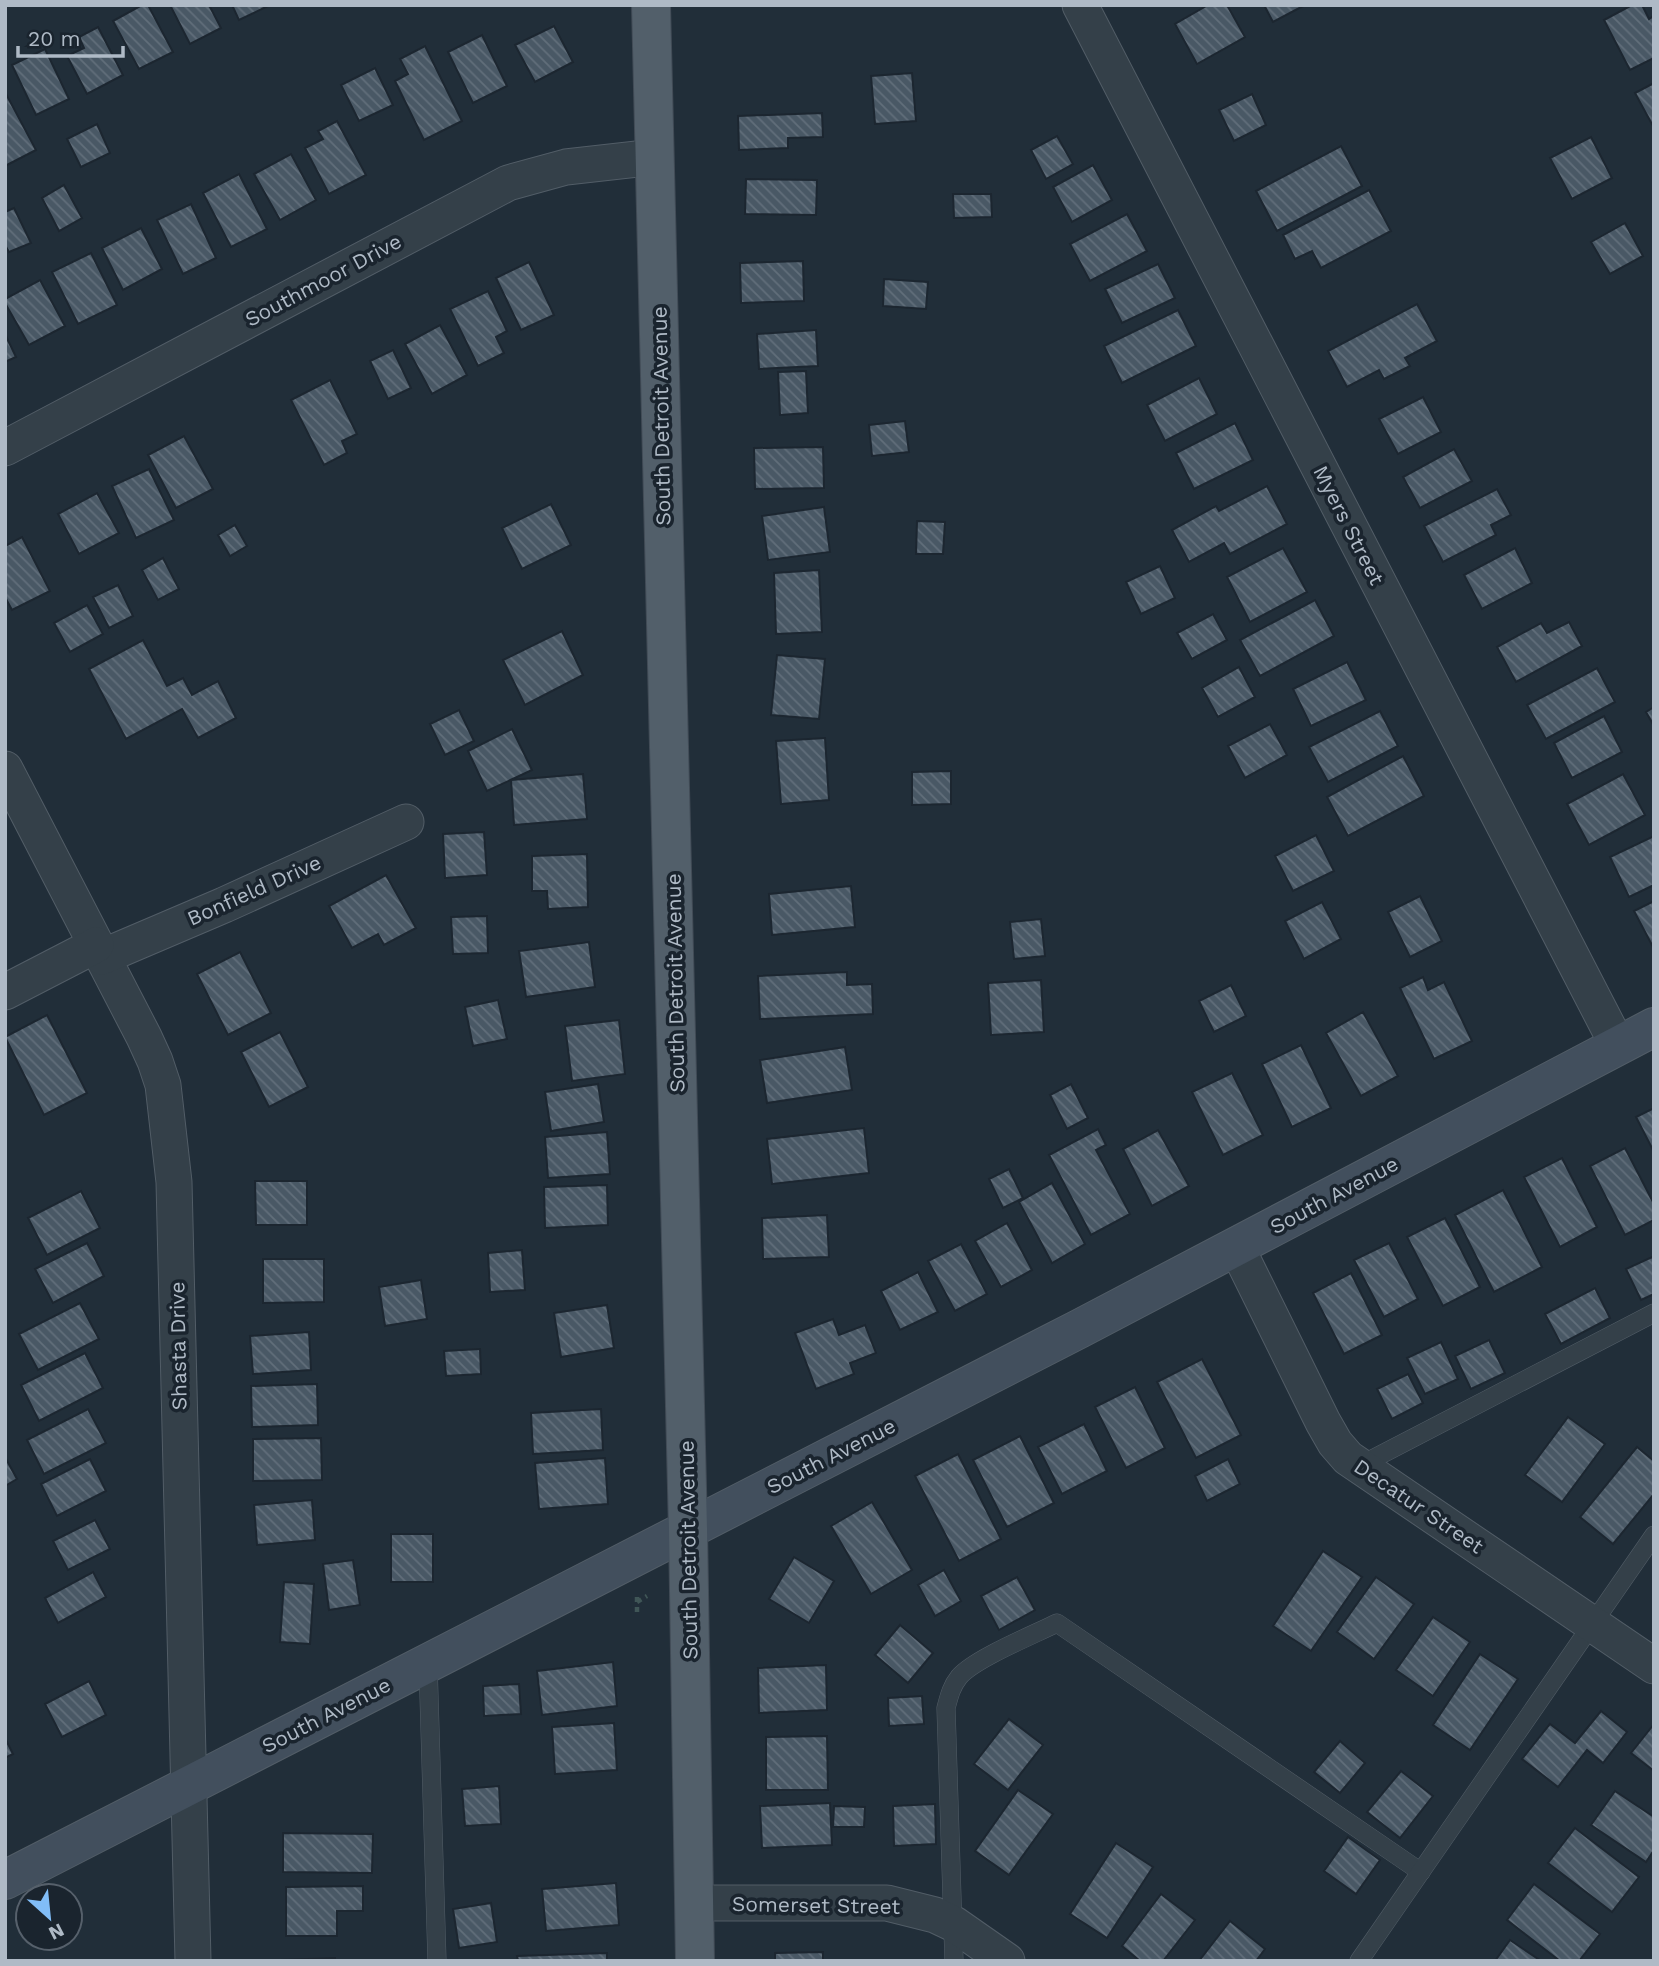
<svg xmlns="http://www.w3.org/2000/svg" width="1659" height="1966" font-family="'Work Sans',sans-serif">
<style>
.building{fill:url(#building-back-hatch);stroke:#1c2630;stroke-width:2}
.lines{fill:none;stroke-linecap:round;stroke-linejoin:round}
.lane-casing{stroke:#525d67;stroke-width:19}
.street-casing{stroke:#525d67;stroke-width:37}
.secondary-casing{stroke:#525d67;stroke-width:40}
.primary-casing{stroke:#414b56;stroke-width:40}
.path{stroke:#405657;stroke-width:4.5;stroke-dasharray:5 5;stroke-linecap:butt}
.lane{stroke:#344049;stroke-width:18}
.street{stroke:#344049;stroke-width:35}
.secondary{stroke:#424f5d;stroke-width:38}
.primary{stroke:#525f6a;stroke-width:38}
.labels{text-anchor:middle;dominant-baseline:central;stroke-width:7;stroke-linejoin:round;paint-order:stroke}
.street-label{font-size:21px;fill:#afbac6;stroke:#1a242e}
</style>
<defs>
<pattern id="building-back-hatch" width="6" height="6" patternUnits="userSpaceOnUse" patternTransform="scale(1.75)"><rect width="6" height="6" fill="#495865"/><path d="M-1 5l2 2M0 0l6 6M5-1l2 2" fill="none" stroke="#616e7a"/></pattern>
</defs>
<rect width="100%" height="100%" fill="#212e39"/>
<!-- building -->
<g class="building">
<polygon points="142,5 148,5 173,52 139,69 113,21"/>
<polygon points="170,5 209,5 221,28 190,44"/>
<polygon points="232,5 270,5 239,20"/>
<polygon points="1208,5 1227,5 1245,37 1197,64 1175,24"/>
<polygon points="1264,5 1305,5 1273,22"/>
<polygon points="1632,5 1642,5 1649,19 1652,17 1654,20 1654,58 1630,70 1604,20"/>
<polygon points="554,26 573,62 535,82 515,45"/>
<polygon points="98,27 123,75 87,94 67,56 84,48 79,37"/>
<polygon points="482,35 507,86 473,103 448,52"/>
<polygon points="425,46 462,121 424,140 395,81 408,74 400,59"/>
<polygon points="45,49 69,99 36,115 12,65"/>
<polygon points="375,68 393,105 359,121 341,85"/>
<polygon points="912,73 916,121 875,124 871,76"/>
<polygon points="1654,83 1654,128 1635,93"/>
<polygon points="5,92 36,150 5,166"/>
<polygon points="1252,94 1266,125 1234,141 1219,110"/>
<polygon points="822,113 823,137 788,138 788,148 739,150 738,116"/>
<polygon points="337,121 366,175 329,194 305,148 323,139 318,131"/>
<polygon points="97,124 110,153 81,167 67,139"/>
<polygon points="1057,136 1073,164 1046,179 1031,150"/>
<polygon points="1591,137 1612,178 1572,199 1550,158"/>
<polygon points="1341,146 1362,186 1277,231 1256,191"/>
<polygon points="291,154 316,200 280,220 254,174"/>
<polygon points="1093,165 1112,200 1072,222 1053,187"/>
<polygon points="239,174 267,229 231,247 203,193"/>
<polygon points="746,179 817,180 816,215 745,214"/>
<polygon points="64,185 82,218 59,231 42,198"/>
<polygon points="1369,190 1391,231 1321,268 1312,251 1295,259 1283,235"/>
<polygon points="953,194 991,194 992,217 954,218"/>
<polygon points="191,204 216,258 183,274 157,220"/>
<polygon points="14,208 31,243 9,252 5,245 5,212"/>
<polygon points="1127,214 1147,251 1090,281 1070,244"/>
<polygon points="1625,223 1643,256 1610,274 1591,242"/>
<polygon points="141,228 162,269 123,290 102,248"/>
<polygon points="91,253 117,305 78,324 52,272"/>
<polygon points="803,261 804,301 741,303 740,263"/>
<polygon points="529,262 554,315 521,330 496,278"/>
<polygon points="1158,264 1175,298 1122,323 1105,289"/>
<polygon points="884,279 928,282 926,309 883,306"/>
<polygon points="40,280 65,326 29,345 5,303 5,299"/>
<polygon points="488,291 507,331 496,337 504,353 478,366 450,309"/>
<polygon points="1417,304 1437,341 1405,358 1410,366 1384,379 1379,370 1347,387 1328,351"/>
<polygon points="1178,310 1196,346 1122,383 1104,346"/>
<polygon points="440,325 467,375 432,394 405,344"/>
<polygon points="816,330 818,366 759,369 757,334"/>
<polygon points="5,334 16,357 5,362"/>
<polygon points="393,350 411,388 388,399 370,361"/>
<polygon points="806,371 808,413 780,415 778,372"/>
<polygon points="1199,378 1217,414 1165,441 1147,405"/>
<polygon points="330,380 357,434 342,441 347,453 324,465 291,400"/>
<polygon points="1423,397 1441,432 1398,454 1379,419"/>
<polygon points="905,421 909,452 872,456 869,425"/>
<polygon points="1235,423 1253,460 1194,489 1176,453"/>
<polygon points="184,436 213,489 176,508 148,455"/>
<polygon points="823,447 824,488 755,489 754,448"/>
<polygon points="1454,449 1472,481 1420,508 1403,477"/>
<polygon points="149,469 174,520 136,538 112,486"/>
<polygon points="1267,486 1287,524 1230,554 1224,543 1189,562 1172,530 1216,506 1219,511"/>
<polygon points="1497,489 1511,515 1491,525 1496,535 1443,562 1424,526"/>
<polygon points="97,493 119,533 79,554 58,514"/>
<polygon points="551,504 571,545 522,569 502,528"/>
<polygon points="824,507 830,552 768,560 762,516"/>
<polygon points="917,521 945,522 943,554 916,554"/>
<polygon points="235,525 247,546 230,556 218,535"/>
<polygon points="22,537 50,591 12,610 5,597 5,546"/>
<polygon points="1283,548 1307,592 1250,622 1227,577"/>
<polygon points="1515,548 1532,583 1482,609 1464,575"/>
<polygon points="163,558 179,589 158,600 142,570"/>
<polygon points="1160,566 1175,598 1141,614 1126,582"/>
<polygon points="819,570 822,632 776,634 774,573"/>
<polygon points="118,585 133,616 109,628 93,597"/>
<polygon points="1315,600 1334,636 1260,676 1240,640"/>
<polygon points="87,605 103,634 70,652 54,623"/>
<polygon points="1213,614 1227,640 1192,659 1177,633"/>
<polygon points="1569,622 1582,646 1516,682 1497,647 1541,623 1547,633"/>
<polygon points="562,631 583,675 525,705 503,660"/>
<polygon points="143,640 167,686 183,678 192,695 218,681 236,718 198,738 182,709 126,739 89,669"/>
<polygon points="777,655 825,659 819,719 771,715"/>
<polygon points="1347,662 1366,700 1311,726 1293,689"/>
<polygon points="1239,667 1255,697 1218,717 1202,688"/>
<polygon points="1597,668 1615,702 1546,739 1527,705"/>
<polygon points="1654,707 1654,726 1646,712"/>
<polygon points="459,710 474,741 445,755 430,724"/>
<polygon points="1380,711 1398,746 1328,782 1309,747"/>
<polygon points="1604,716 1622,752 1572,778 1554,743"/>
<polygon points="1270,724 1287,755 1245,778 1228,746"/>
<polygon points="512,729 532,770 487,791 468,751"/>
<polygon points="825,738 829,800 781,804 776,741"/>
<polygon points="1403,756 1424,796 1348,836 1327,797"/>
<polygon points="951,771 951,804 912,805 912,772"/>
<polygon points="583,774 587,819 514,825 511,780"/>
<polygon points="1623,774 1645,815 1589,845 1567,804"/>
<polygon points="484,832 487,875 445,878 443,834"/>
<polygon points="1316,835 1334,871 1293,891 1275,856"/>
<polygon points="1654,836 1654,885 1629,897 1610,857"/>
<polygon points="587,854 588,907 548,909 547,891 532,891 532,856"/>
<polygon points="386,875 416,928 384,945 378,934 352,948 329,906"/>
<polygon points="851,886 855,927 772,935 769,894"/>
<polygon points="1420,896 1442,941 1410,957 1388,912"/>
<polygon points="1654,901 1654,947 1653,947 1634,911"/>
<polygon points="1322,902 1341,939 1304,959 1285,921"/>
<polygon points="487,916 488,953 453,954 451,917"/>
<polygon points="1041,919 1045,956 1014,959 1010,922"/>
<polygon points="589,942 595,987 526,997 519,951"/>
<polygon points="240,952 271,1013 228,1035 197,974"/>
<polygon points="847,972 847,985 872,984 873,1014 760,1019 758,976"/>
<polygon points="1423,977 1428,990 1444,982 1472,1041 1434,1059 1400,988"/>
<polygon points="1041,980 1044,1032 991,1035 988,983"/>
<polygon points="1231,985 1246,1016 1214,1032 1199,1001"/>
<polygon points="498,1000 507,1039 473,1046 465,1007"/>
<polygon points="1363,1012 1398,1076 1361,1096 1326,1033"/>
<polygon points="47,1015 87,1093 44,1115 5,1037"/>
<polygon points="619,1020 625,1074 572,1081 565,1026"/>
<polygon points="280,1032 308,1087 269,1107 241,1052"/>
<polygon points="1301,1045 1331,1108 1292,1127 1262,1064"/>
<polygon points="845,1047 852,1090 767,1103 760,1060"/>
<polygon points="1232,1073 1263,1135 1223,1155 1192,1092"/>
<polygon points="598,1084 604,1122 551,1131 545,1092"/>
<polygon points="1071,1084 1088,1118 1067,1129 1050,1095"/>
<polygon points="1654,1108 1654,1152 1636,1117"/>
<polygon points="864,1128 869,1173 772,1184 767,1139"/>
<polygon points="1098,1129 1106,1145 1096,1150 1130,1214 1091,1235 1049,1155"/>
<polygon points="1158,1130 1189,1186 1152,1206 1123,1149"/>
<polygon points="607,1132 610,1174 548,1178 545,1137"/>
<polygon points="1625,1148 1654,1204 1654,1220 1625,1235 1590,1166"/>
<polygon points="1562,1158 1597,1227 1560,1247 1524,1177"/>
<polygon points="1009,1169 1023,1198 1003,1208 989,1179"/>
<polygon points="255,1181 307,1181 307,1225 256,1225"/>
<polygon points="1052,1183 1085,1244 1052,1263 1019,1202"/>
<polygon points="607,1185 608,1225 545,1228 544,1187"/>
<polygon points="1503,1190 1542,1267 1494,1292 1455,1215"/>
<polygon points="81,1191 100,1228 47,1255 28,1218"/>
<polygon points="827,1215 829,1257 763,1259 762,1218"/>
<polygon points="1445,1218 1480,1287 1443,1306 1407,1237"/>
<polygon points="1007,1223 1032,1270 1001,1287 975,1241"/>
<polygon points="87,1243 104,1276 53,1303 35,1269"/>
<polygon points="1389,1243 1418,1299 1384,1317 1354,1260"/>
<polygon points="961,1244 987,1294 955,1311 928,1261"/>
<polygon points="522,1250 525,1290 490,1292 488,1253"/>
<polygon points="1652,1257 1654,1261 1654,1294 1641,1300 1626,1269"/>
<polygon points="263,1259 324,1259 324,1302 263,1303"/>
<polygon points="918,1272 938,1312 900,1330 881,1291"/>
<polygon points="1351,1273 1382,1335 1344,1354 1313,1293"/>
<polygon points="421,1280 427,1319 385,1326 379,1287"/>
<polygon points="1595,1288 1610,1318 1561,1344 1545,1314"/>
<polygon points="80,1303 99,1339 38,1370 19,1334"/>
<polygon points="607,1305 614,1348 561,1357 554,1313"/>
<polygon points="833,1319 839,1335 865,1325 876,1353 850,1363 854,1374 816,1389 795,1333"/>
<polygon points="309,1332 311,1370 253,1374 250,1336"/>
<polygon points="1489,1340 1505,1373 1471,1389 1455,1356"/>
<polygon points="1441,1342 1458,1379 1425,1394 1407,1358"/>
<polygon points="480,1349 481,1374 446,1376 444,1351"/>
<polygon points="85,1353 103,1388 39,1421 21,1385"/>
<polygon points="1202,1359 1241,1435 1196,1458 1157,1382"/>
<polygon points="1408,1374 1423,1403 1392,1419 1377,1389"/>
<polygon points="317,1384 318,1425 252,1427 251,1386"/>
<polygon points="1135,1387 1165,1448 1126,1468 1095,1407"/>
<polygon points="88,1409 106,1443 44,1474 27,1440"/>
<polygon points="601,1409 603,1450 533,1454 531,1413"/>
<polygon points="1568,1417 1605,1444 1562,1502 1525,1475"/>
<polygon points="1084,1424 1107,1471 1062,1494 1038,1447"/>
<polygon points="1020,1436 1054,1503 1007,1527 973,1460"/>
<polygon points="321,1438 322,1480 253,1481 253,1439"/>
<polygon points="1637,1447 1654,1461 1654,1494 1613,1544 1580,1517"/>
<polygon points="958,1454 1001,1539 959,1561 915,1476"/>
<polygon points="5,1457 17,1479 5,1486"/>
<polygon points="605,1458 608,1504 539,1509 535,1463"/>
<polygon points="90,1459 106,1491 57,1516 41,1484"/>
<polygon points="1228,1459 1240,1484 1207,1501 1195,1476"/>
<polygon points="312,1500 315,1540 257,1545 254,1505"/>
<polygon points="872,1502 912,1570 871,1594 831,1526"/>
<polygon points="95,1520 110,1549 68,1570 53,1541"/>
<rect x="391" y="1534" width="42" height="48"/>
<polygon points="1323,1551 1362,1577 1311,1651 1273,1626"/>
<polygon points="794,1557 834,1581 809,1623 769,1599"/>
<polygon points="353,1560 360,1605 329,1610 323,1564"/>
<polygon points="944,1570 961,1601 935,1616 918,1585"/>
<polygon points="93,1572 106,1597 58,1623 45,1598"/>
<polygon points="1017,1577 1035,1610 999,1630 981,1596"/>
<polygon points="1376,1577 1414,1604 1374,1659 1337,1632"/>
<polygon points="284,1582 314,1584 310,1644 280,1642"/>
<polygon points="1433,1617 1470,1642 1433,1696 1396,1670"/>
<polygon points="900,1625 933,1653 908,1683 875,1655"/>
<polygon points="1480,1654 1518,1679 1470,1750 1433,1725"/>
<polygon points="613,1662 617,1706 542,1715 537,1671"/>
<polygon points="826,1665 827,1710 759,1713 758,1668"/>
<polygon points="89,1681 106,1715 62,1737 45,1704"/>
<polygon points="519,1684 521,1714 484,1716 483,1686"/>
<polygon points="922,1696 924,1724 889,1726 888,1698"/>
<polygon points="1601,1711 1627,1732 1603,1763 1587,1750 1558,1787 1522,1759 1550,1724 1575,1743"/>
<polygon points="1009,1719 1043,1745 1008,1790 974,1764"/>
<polygon points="614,1723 617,1770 555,1774 552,1727"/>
<polygon points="1654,1724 1654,1771 1631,1753"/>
<polygon points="827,1736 828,1790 766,1790 766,1737"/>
<polygon points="5,1738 13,1754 5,1758"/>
<polygon points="1340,1741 1365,1763 1340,1793 1314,1772"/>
<polygon points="1401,1771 1433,1796 1400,1838 1367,1812"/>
<polygon points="499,1786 501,1824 465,1826 462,1789"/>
<polygon points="1018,1790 1053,1814 1009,1875 975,1851"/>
<polygon points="1615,1791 1654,1817 1654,1850 1646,1862 1591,1825"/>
<polygon points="830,1803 832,1845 762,1848 760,1806"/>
<polygon points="935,1804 936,1844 894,1846 893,1806"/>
<polygon points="834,1806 865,1807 864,1827 833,1827"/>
<polygon points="1575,1828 1639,1877 1612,1912 1548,1863"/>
<polygon points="283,1833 373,1834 372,1873 283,1872"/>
<polygon points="1348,1837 1380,1860 1356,1894 1324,1871"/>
<polygon points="1116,1843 1153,1867 1107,1938 1070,1914"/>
<polygon points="616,1883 619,1925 546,1931 542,1889"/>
<polygon points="1534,1884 1600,1934 1579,1961 1560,1961 1507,1920"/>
<polygon points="363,1886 363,1911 337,1911 337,1936 286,1936 286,1887"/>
<polygon points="1161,1894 1195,1920 1163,1961 1140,1961 1122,1946"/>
<polygon points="491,1903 497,1942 459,1948 453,1909"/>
<polygon points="1230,1921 1265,1949 1256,1961 1199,1961"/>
<polygon points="1510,1940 1541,1961 1495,1961"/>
<polygon points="823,1952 823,1961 775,1961 775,1953"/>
<polygon points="607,1953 607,1961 518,1961 517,1956"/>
<polygon points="335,1958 335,1961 282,1961 282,1960"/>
</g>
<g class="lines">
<defs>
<g id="lane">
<polyline points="1359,1466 1654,1313"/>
<polyline points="428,1663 437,1961"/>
<path d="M 954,1961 L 946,1708 C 949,1697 951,1687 959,1677 C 974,1659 1033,1635 1057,1623 L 1421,1872"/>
<polyline points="1359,1961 1654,1535"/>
</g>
<g id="street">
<polyline points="1080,5 1618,1046"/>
<polyline points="5,448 508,183 566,167 655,157"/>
<polyline points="5,769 144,1037 155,1061 163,1085 174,1182 193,1961"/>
<polyline points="102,957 224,905 406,822"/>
<polyline points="5,992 96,945"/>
<polyline points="1236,1246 1323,1422 1335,1443 1348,1458 1654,1666"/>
<polyline points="694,1903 887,1903 935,1915 954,1924 1007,1961"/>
</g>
<polyline id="secondary" points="5,1880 1079,1329 1654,1027"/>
<polyline id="primary" points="651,5 688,1529 695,1961"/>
</defs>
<!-- lane casing -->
<use href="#lane" class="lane-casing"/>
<!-- street casing -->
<use href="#street" class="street-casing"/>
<!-- secondary casing -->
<use href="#secondary" class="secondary-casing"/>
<!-- primary casing -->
<use href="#primary" class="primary-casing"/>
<!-- path -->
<g class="path">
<polyline points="637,1597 637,1615"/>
<polyline points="637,1602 647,1596"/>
</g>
<!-- lane -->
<use href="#lane" class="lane"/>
<!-- street -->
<use href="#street" class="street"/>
<!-- secondary -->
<use href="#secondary" class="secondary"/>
<!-- primary -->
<use href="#primary" class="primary"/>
</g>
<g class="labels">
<!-- street labels -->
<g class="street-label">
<text transform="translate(323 280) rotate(-28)">Southmoor Drive</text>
<text transform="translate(661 416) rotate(-91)">South Detroit Avenue</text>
<text transform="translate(1349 525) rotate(63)">Myers Street</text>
<text transform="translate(254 890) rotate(-24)">Bonfield Drive</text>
<text transform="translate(675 983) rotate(-91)">South Detroit Avenue</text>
<text transform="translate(1334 1195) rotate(-28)">South Avenue</text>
<text transform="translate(178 1346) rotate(-91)">Shasta Drive</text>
<text transform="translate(831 1456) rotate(-27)">South Avenue</text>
<text transform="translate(1419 1506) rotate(34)">Decatur Street</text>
<text transform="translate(688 1550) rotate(-91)">South Detroit Avenue</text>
<text transform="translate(326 1715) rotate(-27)">South Avenue</text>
<text transform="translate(816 1905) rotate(1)">Somerset Street</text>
</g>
</g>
<!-- border -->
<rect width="1659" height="1966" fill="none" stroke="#afbac6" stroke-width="14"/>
<!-- north arrow -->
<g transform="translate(49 1917) rotate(153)"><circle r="33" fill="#1a242e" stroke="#56606b" stroke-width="2"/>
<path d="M0-5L12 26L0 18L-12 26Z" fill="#81bdf8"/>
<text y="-10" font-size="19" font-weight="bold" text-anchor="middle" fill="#afbac6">N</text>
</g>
<!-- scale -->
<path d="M18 46v10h105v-10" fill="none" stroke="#afbac6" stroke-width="3.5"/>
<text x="28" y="46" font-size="21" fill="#afbac6" stroke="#1a242e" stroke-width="5" paint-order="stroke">20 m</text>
</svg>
